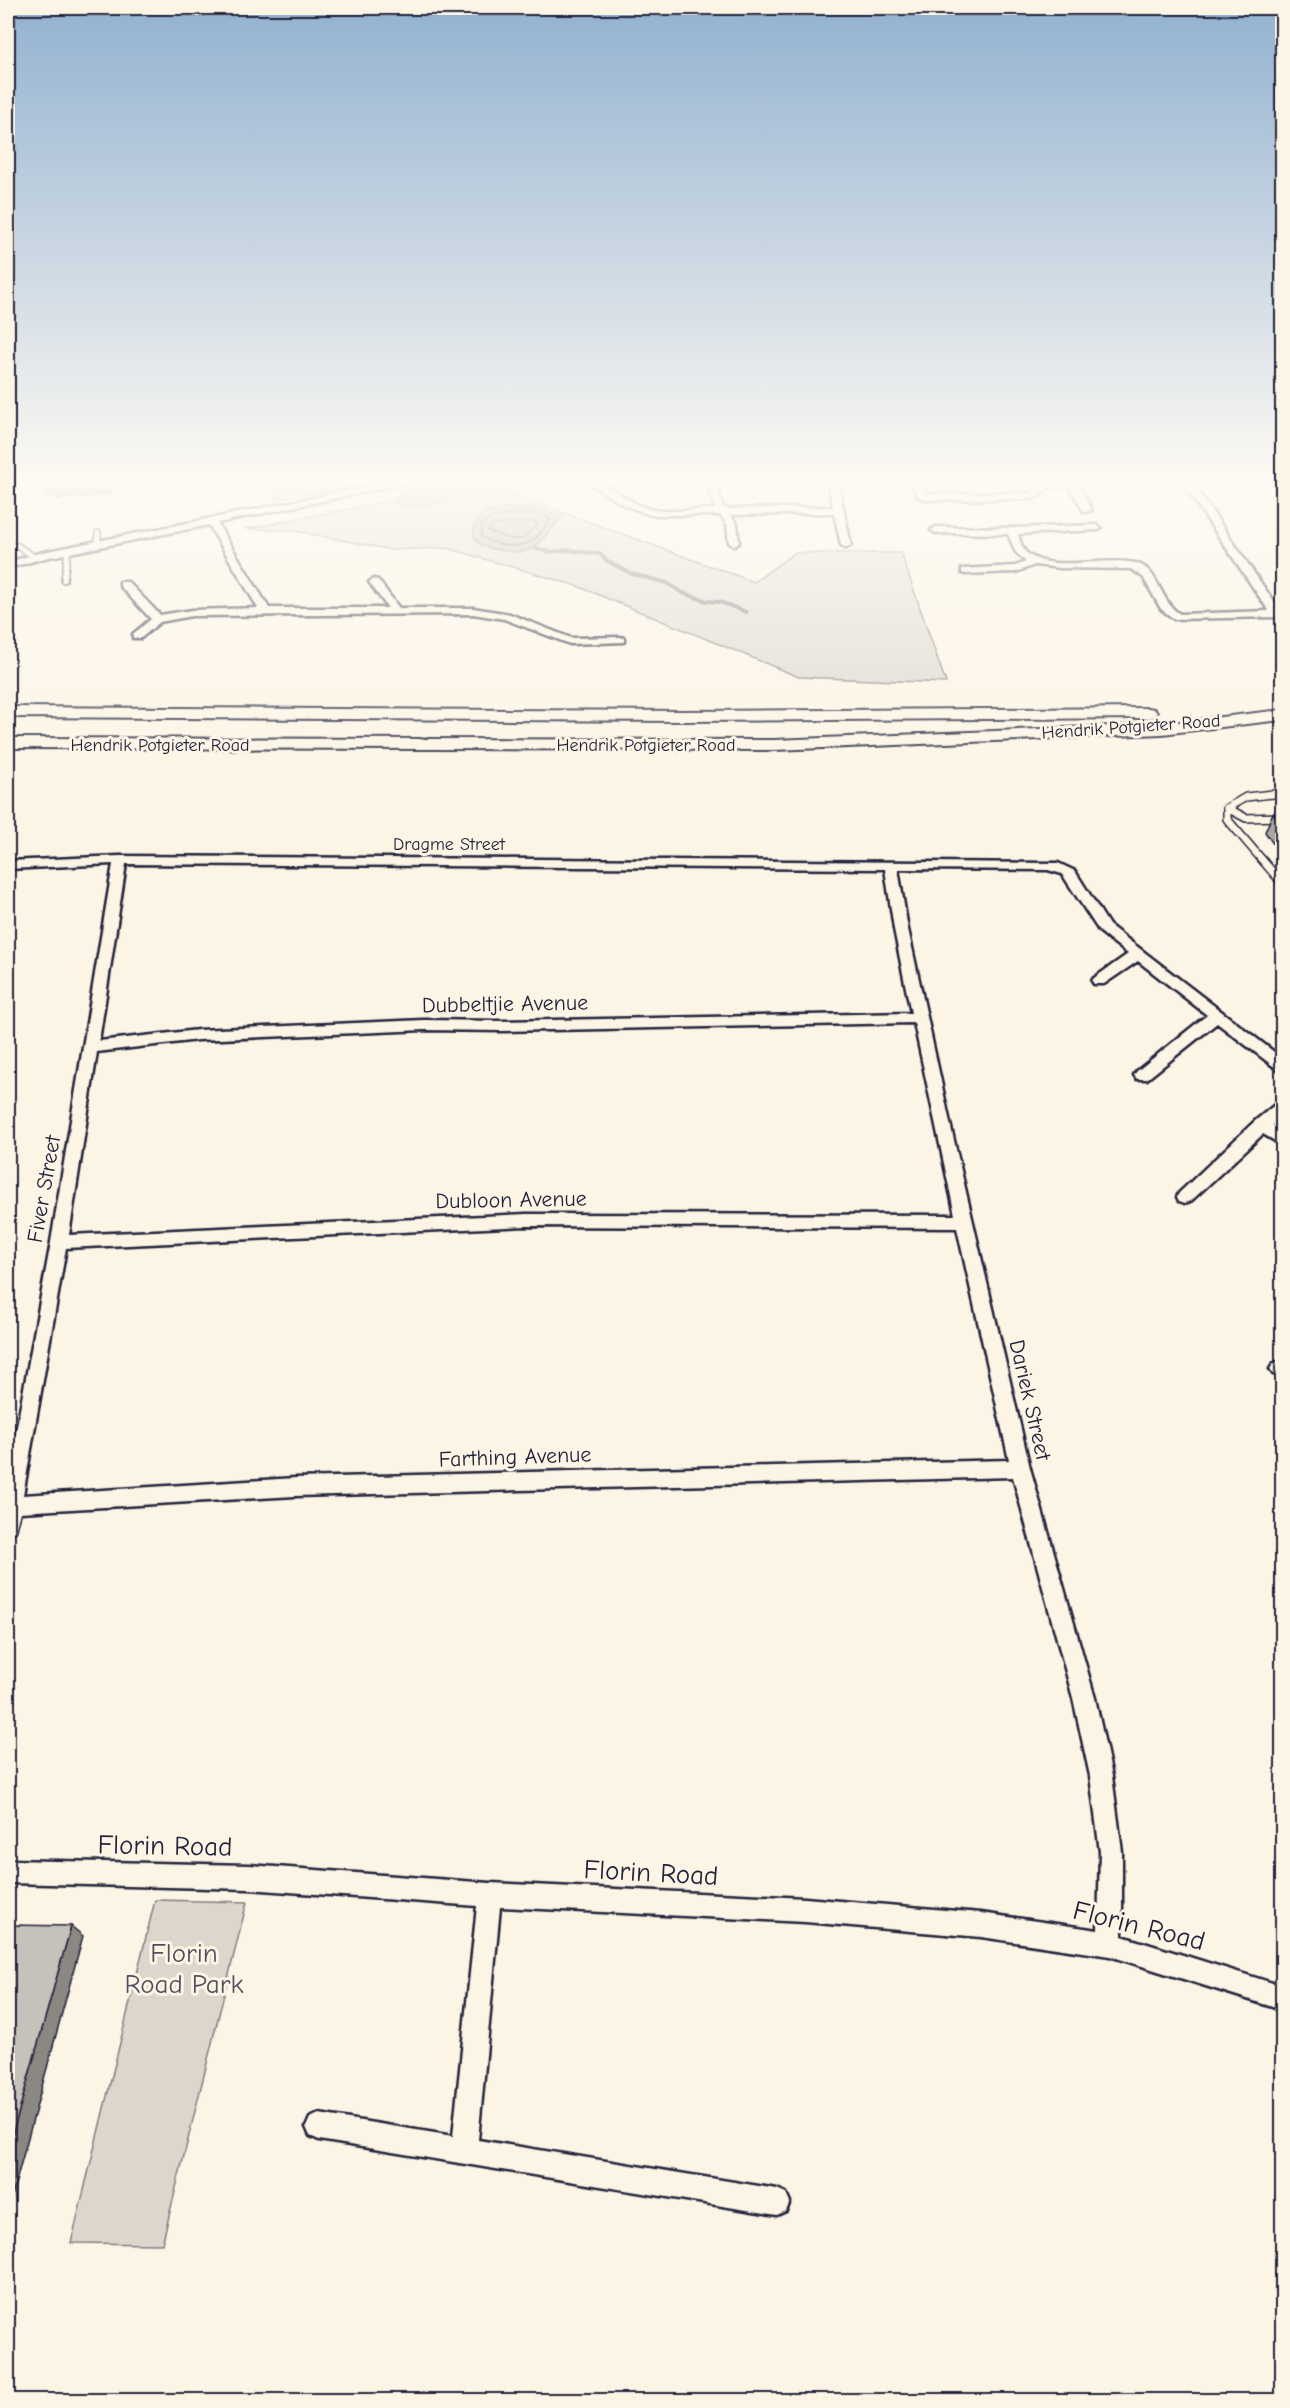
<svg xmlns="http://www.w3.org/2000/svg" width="1290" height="2408" font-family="'Comic Neue',sans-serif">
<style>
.green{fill:#dcd6cc;stroke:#7f7c84;stroke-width:1.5}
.water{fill:#b2adab;stroke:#78757e;stroke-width:1.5}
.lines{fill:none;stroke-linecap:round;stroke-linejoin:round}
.shore{stroke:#5c5a68;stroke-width:1.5}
.stream{stroke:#78757e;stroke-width:4}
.service-far1-casing{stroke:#22223b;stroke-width:8}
.service-casing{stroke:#22223b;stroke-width:10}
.minor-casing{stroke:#22223b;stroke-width:5}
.secondary-casing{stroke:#22223b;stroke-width:4}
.service-far1{stroke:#fcf5e5;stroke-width:5}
.service{stroke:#fcf5e5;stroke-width:7}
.minor{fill:#fcf5e5;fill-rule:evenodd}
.secondary{fill:#fcf5e5;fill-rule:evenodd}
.wall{fill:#aaa6a1;stroke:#22223b;stroke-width:1.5}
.shaded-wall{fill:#8b8783;stroke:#22223b;stroke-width:1.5}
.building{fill:#c6c1bb;stroke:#22223b;stroke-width:1.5}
.labels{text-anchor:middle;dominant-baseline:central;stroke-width:6;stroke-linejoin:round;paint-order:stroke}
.far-street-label{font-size:18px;fill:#22223b;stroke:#fcf5e5}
.street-label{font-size:22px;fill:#22223b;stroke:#fcf5e5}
.near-street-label{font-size:27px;fill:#22223b;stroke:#fcf5e5}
.near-park-label{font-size:27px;fill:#504f5f;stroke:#fcf5e5}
</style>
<rect width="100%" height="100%" fill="#fcf5e5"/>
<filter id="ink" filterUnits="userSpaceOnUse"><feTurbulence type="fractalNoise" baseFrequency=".0167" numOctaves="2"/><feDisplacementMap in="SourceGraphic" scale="12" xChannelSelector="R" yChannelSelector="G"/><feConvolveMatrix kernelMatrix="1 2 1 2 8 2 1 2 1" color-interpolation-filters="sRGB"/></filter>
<g filter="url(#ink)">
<!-- green -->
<g class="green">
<polygon points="278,479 398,479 275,499"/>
<polygon points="482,483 754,582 794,553 901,553 946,683 799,677 577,586 447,548 391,550 291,530 245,529"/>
<polygon points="155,1900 247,1902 162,2244 71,2243"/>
</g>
<!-- water -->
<g class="water">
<path d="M 431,487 L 455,489 L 452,498 C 430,506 416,510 393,502 L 405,490 Z"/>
<path d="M 539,507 L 563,516 C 553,526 543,543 531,549 C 524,553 516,552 508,551 C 500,550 489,549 481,545 C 467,536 475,517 488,512 C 504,506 523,507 539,507 Z"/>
</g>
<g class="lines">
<!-- shore -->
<g class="shore">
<path d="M 538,513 L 549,517 L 550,520 C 538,539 527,549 503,545 C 495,543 487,541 481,536 L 482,524 C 497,512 519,513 538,513 Z"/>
<polygon points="535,521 537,525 522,539 506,538 488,531 493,525"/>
</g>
<!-- stream -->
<polyline class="stream" points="534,548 549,552 568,550 600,554 607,561 632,574 667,583 683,593 707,601 720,602 746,612"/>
<defs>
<g id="service-far1">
<polyline points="98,533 98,545"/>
<polyline points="8,545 18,546 34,557"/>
<polyline points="64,580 68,550"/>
</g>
<g id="service">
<polyline points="1282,793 1246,797 1227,808 1227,819 1282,883"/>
<polyline points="1227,808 1246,818 1282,817"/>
</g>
<g id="minor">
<polygon points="406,479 426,479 217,523 269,608 388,608 369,582 374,579 378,580 399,608 473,608 510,614 571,638 620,637 624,638 624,642 570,644 504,619 473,614 192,616 160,622 141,638 133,638 133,634 151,619 120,586 120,582 128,582 160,615 192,610 258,608 209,525 45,558 8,568 8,562 43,552"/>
<path d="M 582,479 C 609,479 628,506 654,510 C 673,513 696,509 715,509 L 706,479 L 716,479 L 722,505 L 725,509 L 833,507 L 827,479 L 837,479 L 851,545 L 846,548 L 841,545 L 834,513 L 730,515 L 737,524 L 739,543 L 734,546 L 729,543 L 727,524 L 720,515 L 650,515 L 624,505 Z"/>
<polygon points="911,479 921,479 925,493 929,494 1031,493 1041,483 1075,479 1092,510 1084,512 1069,486 1047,488 1040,496 1032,499 929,500 918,497"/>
<path d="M 1180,479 L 1190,479 L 1280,611 L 1282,611 L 1282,617 L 1174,619 L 1161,609 L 1143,577 L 1131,569 L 1060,568 L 1035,565 L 1016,572 L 966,574 L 962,573 L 962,569 L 1015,566 L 1026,562 L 1015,551 L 1008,534 L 936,533 L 931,530 L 936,527 L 1012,528 L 1096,525 L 1101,528 L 1099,530 L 1018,534 C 1020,541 1022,550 1028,554 C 1052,573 1105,556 1135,563 C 1160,569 1159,602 1180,614 L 1269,611 Z"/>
<path d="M 120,856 L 1058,863 L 1075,871 L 1109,925 L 1282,1058 L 1282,1070 L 1277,1069 L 1217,1023 L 1147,1079 L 1137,1079 L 1134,1075 L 1137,1071 L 1207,1015 L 1138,961 L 1104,984 L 1094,984 L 1092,981 L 1094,978 L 1128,954 L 1099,931 L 1062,874 L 1048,870 L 898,869 L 908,929 L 950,1123 L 1030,1468 L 1095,1698 L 1112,1776 L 1122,1852 L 1122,1936 L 1282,1986 L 1282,2010 L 1110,1956 L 981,1937 L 805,1922 L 500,1907 L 478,2140 L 777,2189 L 786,2193 L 790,2202 L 786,2211 L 777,2215 L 319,2140 L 310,2136 L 306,2127 L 310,2118 L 319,2114 L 453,2136 L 477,1906 L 249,1889 L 8,1883 L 8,1860 L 249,1865 L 490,1883 L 805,1898 L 981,1913 L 1098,1930 L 1100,1852 L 1090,1776 L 1073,1698 L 1013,1477 L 295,1496 L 20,1512 L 15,1531 L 8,1534 L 8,1475 L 51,1242 L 113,864 L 8,869 L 8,861 ZM 126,864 L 885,869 L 894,929 L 911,1013 L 501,1021 L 424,1020 L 198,1030 L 99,1041 ZM 914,1023 L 955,1215 L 526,1214 L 69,1235 L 97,1052 L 198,1040 L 424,1030 L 501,1031 ZM 526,1226 L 957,1228 L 1009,1460 L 295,1478 L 23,1495 L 66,1248 Z"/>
<polygon points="1282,1101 1282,1116 1273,1125 1282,1131 1282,1145 1263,1134 1191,1201 1185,1203 1179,1201 1177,1197 1179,1193 1255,1121 1277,1103"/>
<polygon points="1282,1360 1282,1375 1273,1374 1270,1369 1273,1364"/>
</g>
<g id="secondary">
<polygon points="8,707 684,711 1148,708 1154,709 1157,713 1154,717 1148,718 684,721 8,717"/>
<polygon points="1282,710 1282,720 1162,734 774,750 8,748 8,738 774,740 1162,724"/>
</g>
</defs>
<!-- service-far1 casing -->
<use href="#service-far1" class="service-far1-casing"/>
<!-- service casing -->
<use href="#service" class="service-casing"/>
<!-- minor casing -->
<use href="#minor" class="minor-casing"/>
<!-- secondary casing -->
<use href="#secondary" class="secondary-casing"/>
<!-- service-far1 -->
<use href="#service-far1" class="service-far1"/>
<!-- service -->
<use href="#service" class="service"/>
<!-- minor -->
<use href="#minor" class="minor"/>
<!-- secondary -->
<use href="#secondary" class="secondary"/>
</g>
<!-- wall -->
<g class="wall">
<polygon points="40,479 115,479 111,494 56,499 55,496 45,496"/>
<polygon points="1282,811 1282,857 1265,832 1273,813"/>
</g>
<!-- shaded-wall -->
<g class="shaded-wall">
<polygon points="86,479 115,479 111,494 56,499 51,482"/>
<polygon points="71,1926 83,1936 8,2211 8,2150"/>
</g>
<!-- building -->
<g class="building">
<polygon points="50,479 86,479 51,482"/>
<polygon points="1282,811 1282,827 1273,813"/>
<polygon points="8,1925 71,1926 8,2150"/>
</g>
</g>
<!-- sky -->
<linearGradient id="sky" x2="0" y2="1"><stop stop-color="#92b1d0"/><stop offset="0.59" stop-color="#fefaf3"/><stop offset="1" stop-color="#fefaf3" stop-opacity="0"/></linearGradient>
<rect width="1290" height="816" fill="url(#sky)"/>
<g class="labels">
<!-- far-street labels -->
<g class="far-street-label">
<text transform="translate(1131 727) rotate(-4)">Hendrik Potgieter Road</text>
<text x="160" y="745">Hendrik Potgieter Road</text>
<text x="646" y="745">Hendrik Potgieter Road</text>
<text x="449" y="844">Dragme Street</text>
</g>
<!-- street labels -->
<g class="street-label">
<text transform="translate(505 1004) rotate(-1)">Dubbeltjie Avenue</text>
<text transform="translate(44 1189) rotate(-80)">Fiver Street</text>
<text transform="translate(511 1200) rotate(-1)">Dubloon Avenue</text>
<text transform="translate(1030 1400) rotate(77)">Dariek Street</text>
<text transform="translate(515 1457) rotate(-2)">Farthing Avenue</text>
</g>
<!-- near-street labels -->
<g class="near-street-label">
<text transform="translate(165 1846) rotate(1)">Florin Road</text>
<text transform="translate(651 1873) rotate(3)">Florin Road</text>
<text transform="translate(1139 1926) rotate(14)">Florin Road</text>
</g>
<!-- near-park labels -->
<g class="near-park-label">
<text x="184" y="1953">Florin<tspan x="184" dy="31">Road Park</tspan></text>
</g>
</g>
<!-- margin -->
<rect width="1290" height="2408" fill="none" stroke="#fcf5e5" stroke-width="30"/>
<rect x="15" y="15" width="1260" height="2378" fill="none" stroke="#22223b" stroke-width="2" filter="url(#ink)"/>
</svg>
